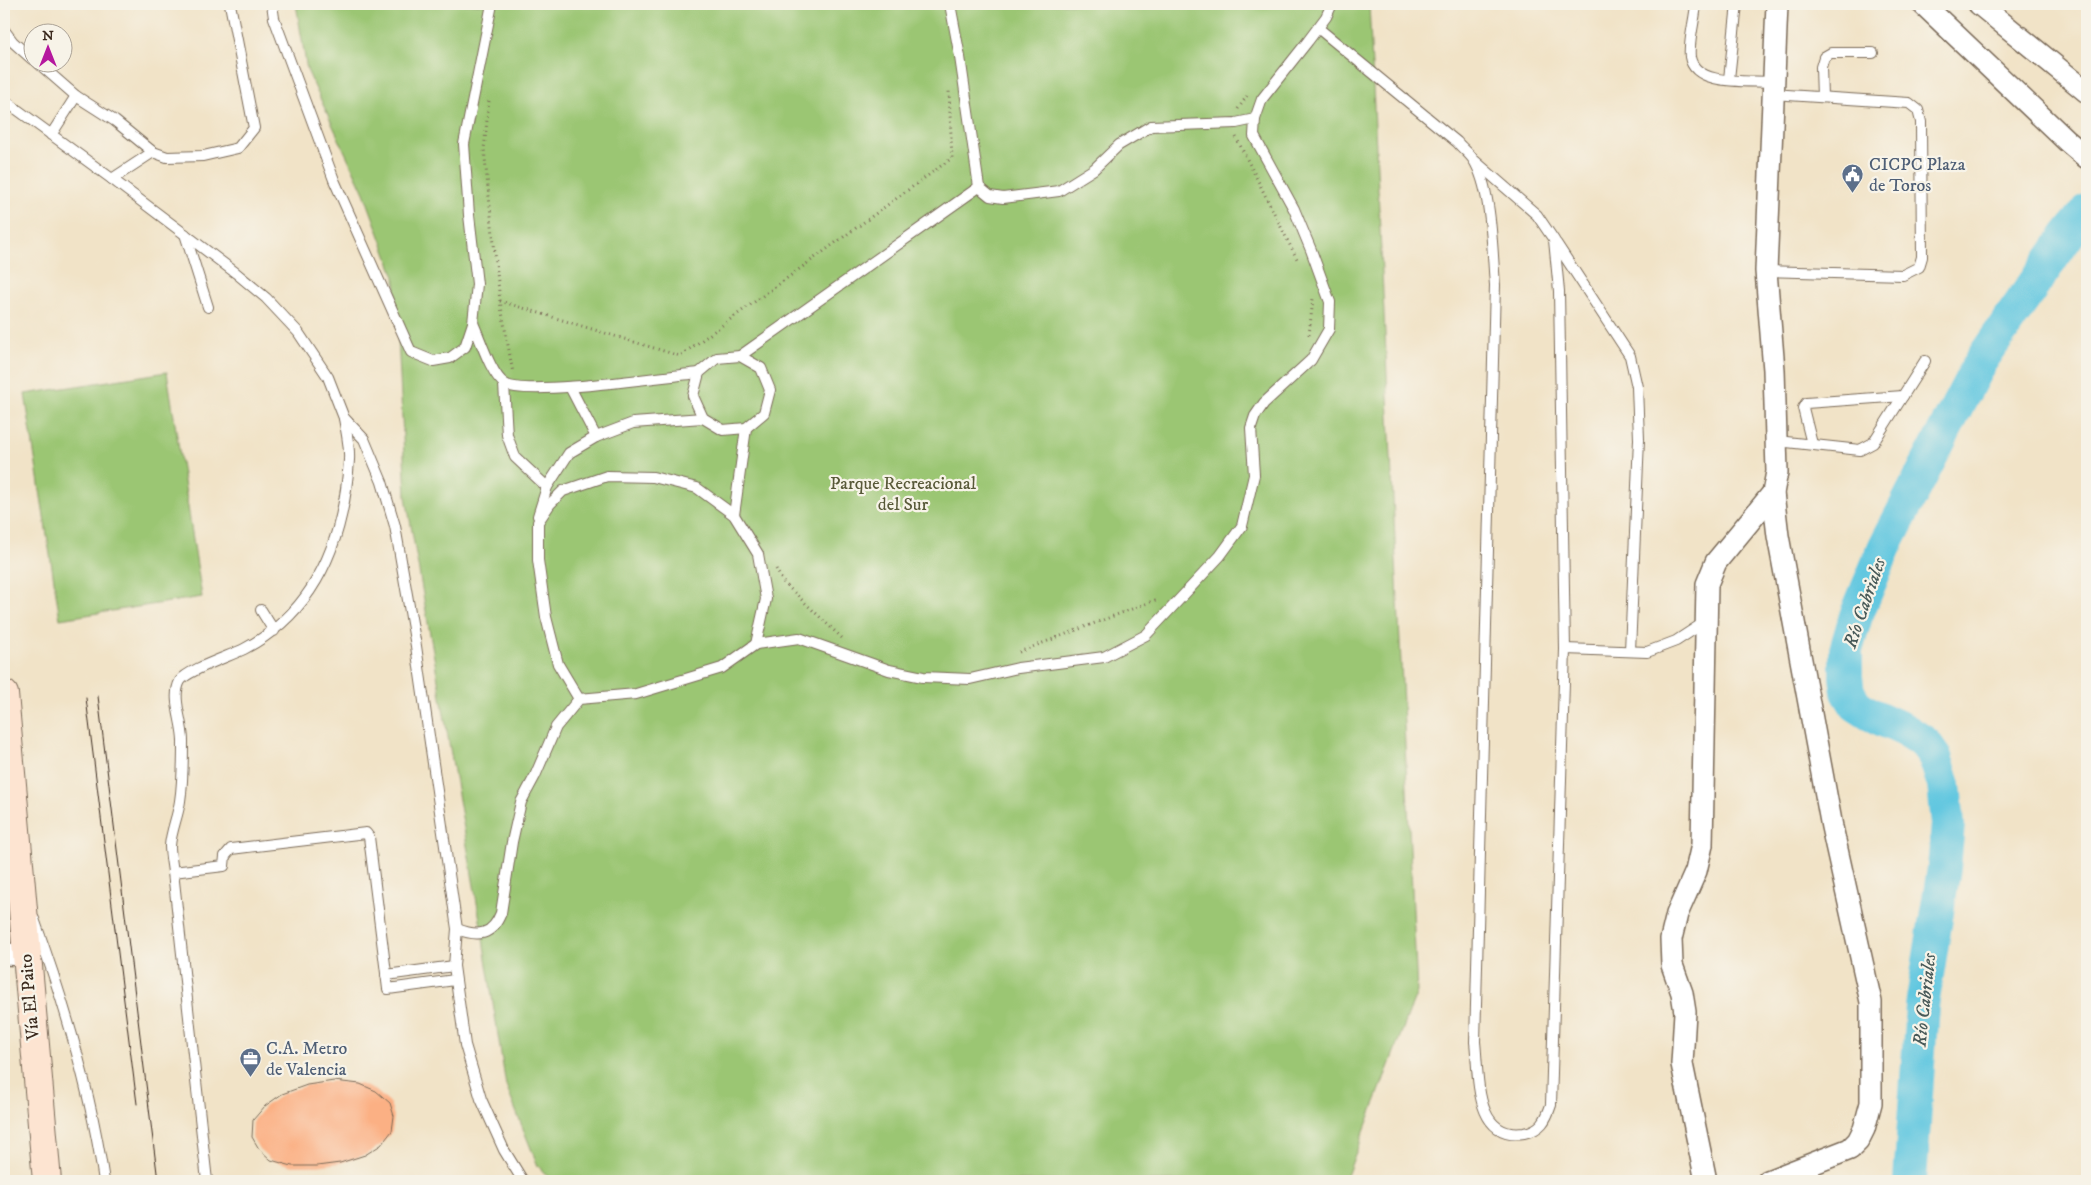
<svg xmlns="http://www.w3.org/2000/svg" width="2091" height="1185" font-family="'IM FELL DW Pica',serif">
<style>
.green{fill:#9bc673;stroke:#6b7848}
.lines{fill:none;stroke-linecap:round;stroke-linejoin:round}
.river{stroke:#62c7e0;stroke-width:34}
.building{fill:#fbb084}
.lane-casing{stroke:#7b6b59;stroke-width:12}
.street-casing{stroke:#7b6b59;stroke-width:24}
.secondary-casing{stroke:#7b6b59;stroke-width:30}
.path{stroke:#7b6b59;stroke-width:3;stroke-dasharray:1 4;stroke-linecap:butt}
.lane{stroke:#fff;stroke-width:10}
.street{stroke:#fff;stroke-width:21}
.secondary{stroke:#fde4d1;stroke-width:28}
.tram{stroke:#3b2a1e;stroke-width:1}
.labels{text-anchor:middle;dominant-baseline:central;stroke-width:4.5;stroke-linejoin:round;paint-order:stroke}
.service-label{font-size:18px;fill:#4e5e75;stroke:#f7f3e8;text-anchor:start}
.park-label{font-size:18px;fill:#585938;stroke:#f7f3e8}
.street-label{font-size:18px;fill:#3b2a1e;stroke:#f7f3e8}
.water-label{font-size:19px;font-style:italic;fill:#475958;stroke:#f7f3e8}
</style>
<rect width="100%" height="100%" fill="#f7f3e8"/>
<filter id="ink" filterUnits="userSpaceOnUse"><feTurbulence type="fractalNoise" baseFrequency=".02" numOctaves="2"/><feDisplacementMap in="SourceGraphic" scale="10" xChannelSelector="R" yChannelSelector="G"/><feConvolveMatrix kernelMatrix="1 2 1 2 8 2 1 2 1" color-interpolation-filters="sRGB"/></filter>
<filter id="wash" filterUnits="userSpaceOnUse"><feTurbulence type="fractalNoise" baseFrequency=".0096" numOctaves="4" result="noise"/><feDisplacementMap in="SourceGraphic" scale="20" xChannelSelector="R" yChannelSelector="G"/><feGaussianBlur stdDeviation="1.12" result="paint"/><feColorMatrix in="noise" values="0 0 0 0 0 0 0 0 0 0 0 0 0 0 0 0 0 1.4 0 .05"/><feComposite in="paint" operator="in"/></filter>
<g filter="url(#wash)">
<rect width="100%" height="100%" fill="#f1e3c7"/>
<!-- green -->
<g class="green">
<polygon points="296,4 1369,4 1417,992 1345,1181 552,1181 538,1166 506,1086 480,920 406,497 395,277 364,193 307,70"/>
<polygon points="167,372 202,597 60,619 25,394"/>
</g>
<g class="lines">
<!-- river -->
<polyline class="river" points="1910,1181 1922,1006 1944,868 1948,824 1944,785 1935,757 1925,743 1905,730 1870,714 1856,705 1848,692 1846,677 1846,650 1856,616 1885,546 1980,362 2068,235 2087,211"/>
</g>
<g id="blocks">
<!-- building -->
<polygon class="building" points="334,1081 360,1084 376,1091 390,1103 394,1116 392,1131 381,1145 365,1155 340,1163 317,1166 292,1166 271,1160 259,1149 252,1137 253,1120 265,1106 282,1094 307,1085"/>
</g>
</g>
<g filter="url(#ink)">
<use href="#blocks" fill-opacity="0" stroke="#7b6b59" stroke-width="1"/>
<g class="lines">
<defs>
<g id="lane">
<polyline points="272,4 274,18 334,180 411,352 433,361 450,358 465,347 473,323 477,284 469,215 464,144 492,4"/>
<polyline points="950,4 960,57 979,187 990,196 1003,198 1059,191 1094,169 1119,145 1151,126 1236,123 1255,119"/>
<path d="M 1696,4 C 1695,19 1688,43 1690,57 C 1695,87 1749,80 1772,82"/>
<path d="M 1318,28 L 1457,142 C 1462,148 1469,153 1473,159 C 1492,188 1492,250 1495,285 L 1475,1042 C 1479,1076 1474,1140 1524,1133 C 1541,1130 1546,1120 1551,1105 L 1565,649 L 1647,652 L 1676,641 L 1705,622"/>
<polyline points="4,30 13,42 32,59"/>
<polyline points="37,62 76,96 115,121 153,152 167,157 203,156 238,148 254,128 230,4"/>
<polyline points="1729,79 1737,4"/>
<polyline points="1822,97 1821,67 1824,57 1831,53 1873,53"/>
<polyline points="4,100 112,179 236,273 266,298 298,332 328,377 344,418 364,439 382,482 395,526 416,646 457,929 454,966 465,1045 481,1099 504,1150 523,1181"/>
<polyline points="51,135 76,96"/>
<polyline points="1475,161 1537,215 1554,240 1559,291 1565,649"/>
<polyline points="112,179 153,152"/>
<polyline points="185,234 208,307"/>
<polyline points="1556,243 1630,356 1637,387 1639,439 1630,651"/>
<polyline points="1766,271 1903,275 1919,267 1922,257 1921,122 1918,110 1909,103 1772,94"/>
<path d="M 473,323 C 480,338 491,375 505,384 C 525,397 667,376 699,373"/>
<polyline points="740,356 979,187"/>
<polygon points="740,356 761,368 770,390 764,413 746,428 723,430 703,418 693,396 699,373 717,358"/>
<polyline points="504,384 507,435 515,457 547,487"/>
<polyline points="570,387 596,437"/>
<path d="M 344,418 C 346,431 350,446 349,460 C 344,538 317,611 244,649 C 230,656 187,670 180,681 C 171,698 183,722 183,741 C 183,760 183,782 180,801 C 178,816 171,831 170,846 C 170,854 172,864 173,872 L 224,866 L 225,856 L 231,849 L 366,833 L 369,837 L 388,989 L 455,980"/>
<polyline points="1777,441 1860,450 1873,443 1925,361"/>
<polyline points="1812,444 1803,408 1806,403 1903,396"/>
<polyline points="734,515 746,428"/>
<polyline points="538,516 547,487 569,453 596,437 633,423 703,418"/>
<polyline points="261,610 274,631"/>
<polyline points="579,699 558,664 546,617 538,560 538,522 550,504 563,491 607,476 653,477 697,488 734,515 758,554 766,599 756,644"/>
<polyline points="173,872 207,1181"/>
<path d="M 34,919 C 65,1004 91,1092 104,1181"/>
<path d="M 457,929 C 478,937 492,936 501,913 L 512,842 L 521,802 L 535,776 L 556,727 L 579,699 L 636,694 L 722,668 L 756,644 L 799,638 L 889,670 L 923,677 L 970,679 L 1018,668 L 1104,657 L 1146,635 L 1220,556 L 1242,526 L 1254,475 L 1251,428 L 1255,416 L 1264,403 L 1311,360 L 1329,329 L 1330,302 L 1311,250 L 1294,209 L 1254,136 L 1255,119 L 1262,99 L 1308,41 L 1326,17 L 1332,4"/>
<polyline points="386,975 454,966"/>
</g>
<g id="street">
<polyline points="1923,4 2067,141 2087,158"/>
<polyline points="1979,4 2087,92"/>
<polyline points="4,954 26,955"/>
<polyline points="1706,1181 1682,1064 1685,1012 1682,993 1672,965 1671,939 1677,914 1696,871 1702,845 1707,584 1716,562 1773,493"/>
<polyline points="1768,1181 1850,1149 1858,1141 1864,1129 1871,1103 1871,1002 1832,827 1778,536 1773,493 1777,472 1774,370 1766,271 1777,4"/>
</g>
<polyline id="secondary" points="4,694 47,1181"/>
</defs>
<!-- lane casing -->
<use href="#lane" class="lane-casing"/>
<!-- street casing -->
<use href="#street" class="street-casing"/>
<!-- secondary casing -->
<use href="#secondary" class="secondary-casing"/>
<!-- path -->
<g class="path">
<polyline points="489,101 484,149 500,301 513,373"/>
<polyline points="1238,109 1247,96"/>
<polyline points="1236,137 1297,259"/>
<polyline points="500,301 680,356 952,158 949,91"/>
<polyline points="1309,335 1313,299"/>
<polyline points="776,569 783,582 842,638"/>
<polyline points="1019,652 1158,599"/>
</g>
<!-- lane -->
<use href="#lane" class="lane"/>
<!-- street -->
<use href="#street" class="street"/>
<!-- secondary -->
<use href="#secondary" class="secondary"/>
<!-- tram -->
<g class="tram">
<polyline points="98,696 158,1181"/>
<polyline points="86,698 137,1104"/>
</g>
</g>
</g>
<!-- icons -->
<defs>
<symbol id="civic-pin" viewBox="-11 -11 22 30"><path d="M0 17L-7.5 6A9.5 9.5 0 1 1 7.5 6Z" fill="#5c6f8a" stroke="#f7f3e8"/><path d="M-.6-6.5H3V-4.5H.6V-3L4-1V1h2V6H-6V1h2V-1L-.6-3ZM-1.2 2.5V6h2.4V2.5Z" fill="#fff"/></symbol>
<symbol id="office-pin" viewBox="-11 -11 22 30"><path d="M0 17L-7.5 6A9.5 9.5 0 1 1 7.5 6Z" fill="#5c6f8a" stroke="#f7f3e8"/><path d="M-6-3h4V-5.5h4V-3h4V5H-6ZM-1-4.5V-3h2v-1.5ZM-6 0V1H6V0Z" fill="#fff"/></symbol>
</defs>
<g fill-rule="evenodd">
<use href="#civic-pin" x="1840" y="162" width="25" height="34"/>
<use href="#office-pin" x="238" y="1046" width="25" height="34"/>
</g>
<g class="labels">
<!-- service labels -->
<g class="service-label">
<text x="1869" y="165">CICPC Plaza<tspan x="1869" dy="21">de Toros</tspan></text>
<text x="266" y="1049">C.A. Metro<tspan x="266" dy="21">de Valencia</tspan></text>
</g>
<!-- park labels -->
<g class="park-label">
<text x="903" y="484">Parque Recreacional<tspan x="903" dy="21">del Sur</tspan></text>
</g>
<!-- street labels -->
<g class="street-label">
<text transform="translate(30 997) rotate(-95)">Vía El Paito</text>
</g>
<!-- water labels -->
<g class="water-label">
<text transform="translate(1865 603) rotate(-71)">Río Cabriales</text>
<text transform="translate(1925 1000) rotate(-84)">Río Cabriales</text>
</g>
</g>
<!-- margin -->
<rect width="2091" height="1185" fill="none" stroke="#f7f3e8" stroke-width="20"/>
<!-- north arrow -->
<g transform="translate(48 48)"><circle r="24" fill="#f7f3e8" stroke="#aca397"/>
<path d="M0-4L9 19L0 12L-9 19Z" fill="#b5179e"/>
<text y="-8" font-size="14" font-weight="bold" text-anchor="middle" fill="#3b2a1e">N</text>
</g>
</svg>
